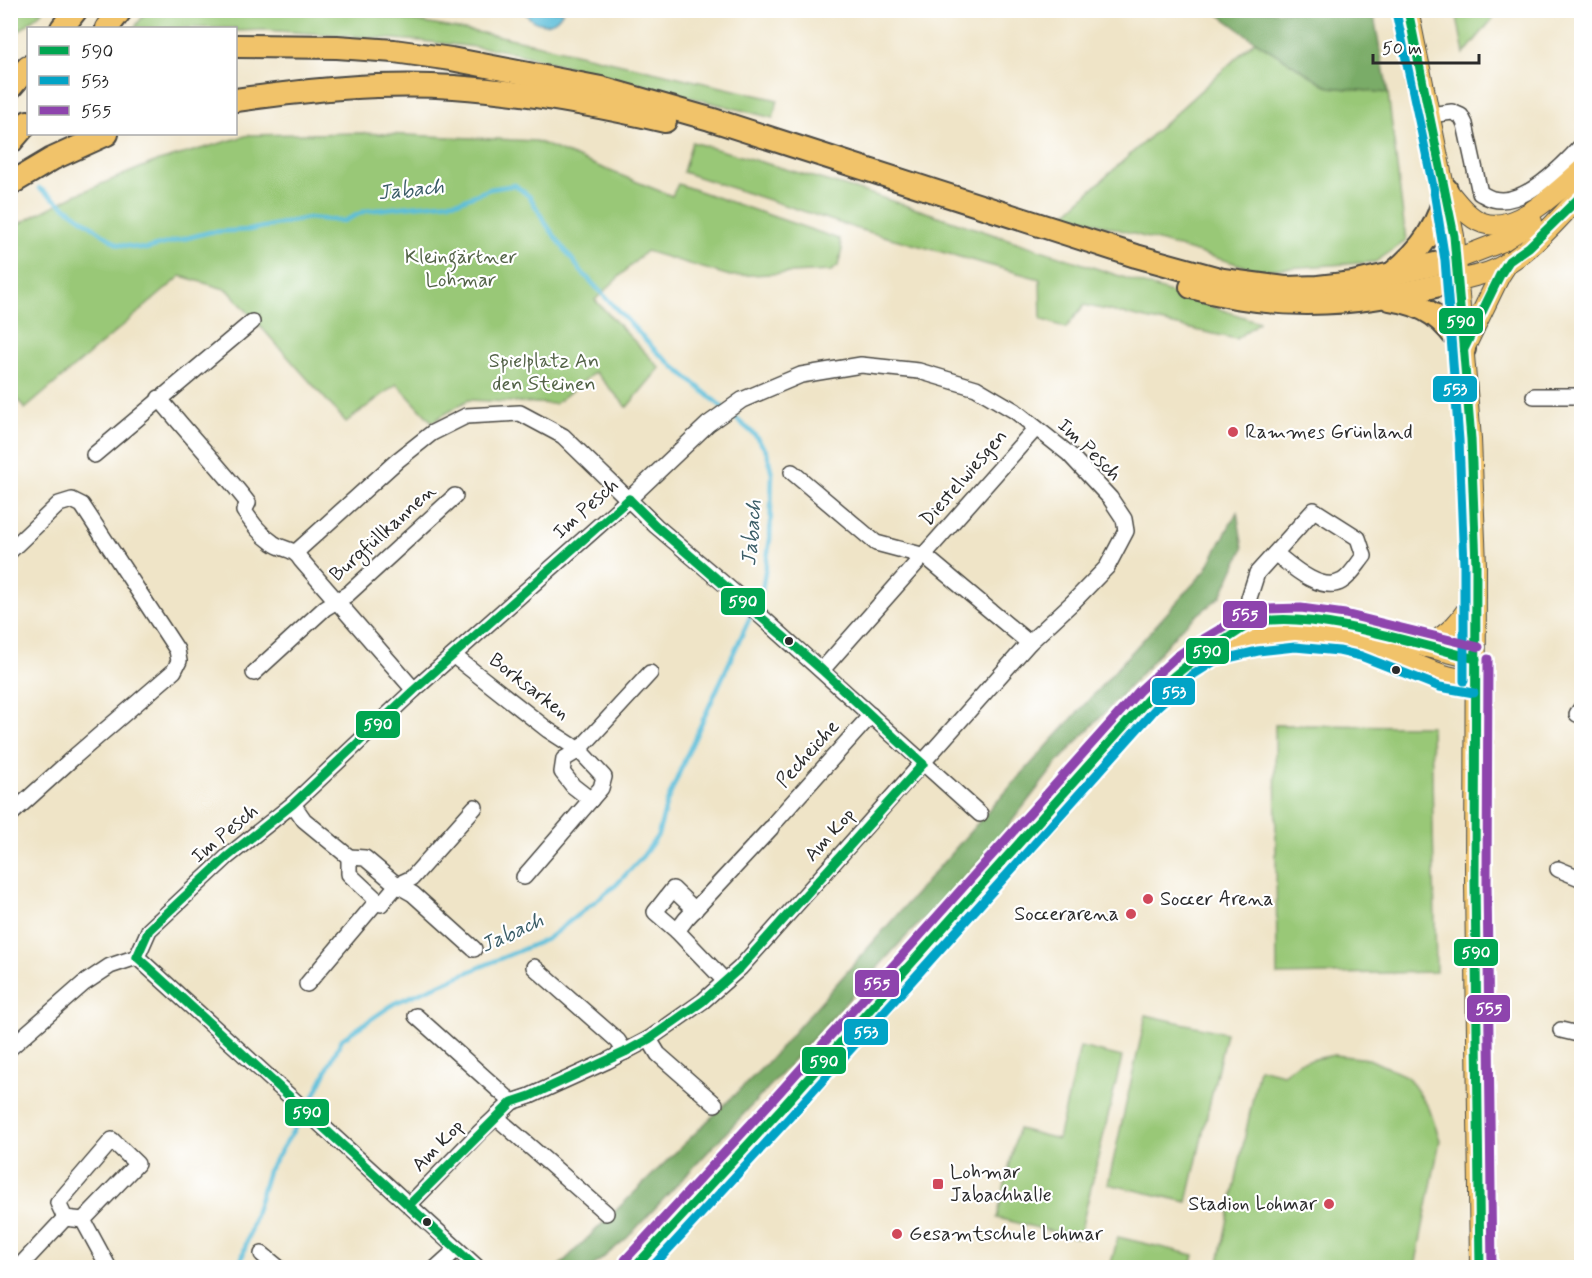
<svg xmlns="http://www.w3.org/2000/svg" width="1592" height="1278" font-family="Mynerve,sans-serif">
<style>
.green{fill:#99c877;stroke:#627a51;stroke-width:1.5}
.forest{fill:#7aac68;stroke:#526c4a;stroke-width:1.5}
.water{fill:#5bbed9;stroke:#437482;stroke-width:1.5}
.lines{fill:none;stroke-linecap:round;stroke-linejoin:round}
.stream{stroke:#5bbed9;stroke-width:4.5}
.minor-casing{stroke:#484742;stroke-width:18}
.major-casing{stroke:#484742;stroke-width:22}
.highway-casing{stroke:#484742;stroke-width:26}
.minor{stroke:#fff;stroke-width:15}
.major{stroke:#f1c36a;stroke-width:20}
.highway{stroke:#f1c36a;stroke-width:22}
.bus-1-casing{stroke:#fff;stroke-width:14}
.bus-2-casing{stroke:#fff;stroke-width:14}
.bus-3-casing{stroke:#fff;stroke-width:14}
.bus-1{stroke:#00a651;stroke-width:9}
.bus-2{stroke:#02a3c6;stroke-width:9}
.bus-3{stroke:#8e44ad;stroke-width:9}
.poi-dot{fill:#d1495b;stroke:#fff;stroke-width:2}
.bus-dot{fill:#2b2b2b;stroke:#fff;stroke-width:2}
.labels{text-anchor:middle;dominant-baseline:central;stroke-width:4.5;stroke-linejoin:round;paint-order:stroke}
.park-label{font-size:20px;fill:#526246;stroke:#fff}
.poi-label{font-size:20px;fill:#2b2b2b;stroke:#fff;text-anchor:start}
.street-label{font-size:20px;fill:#2b2b2b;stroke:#fff}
.water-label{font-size:21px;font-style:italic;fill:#3c5e68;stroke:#fff}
.line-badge{stroke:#fff;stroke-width:2}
.badge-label{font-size:16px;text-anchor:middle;font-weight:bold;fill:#fff}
</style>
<rect width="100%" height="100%" fill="#fff"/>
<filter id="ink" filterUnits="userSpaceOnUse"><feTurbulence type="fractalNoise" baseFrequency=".0167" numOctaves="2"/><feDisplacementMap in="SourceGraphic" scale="12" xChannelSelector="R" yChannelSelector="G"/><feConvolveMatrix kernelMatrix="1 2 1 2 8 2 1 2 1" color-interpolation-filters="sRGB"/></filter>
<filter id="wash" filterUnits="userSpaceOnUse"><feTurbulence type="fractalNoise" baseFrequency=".008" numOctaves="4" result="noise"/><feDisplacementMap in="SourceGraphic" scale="24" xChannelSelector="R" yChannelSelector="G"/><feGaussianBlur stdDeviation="1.35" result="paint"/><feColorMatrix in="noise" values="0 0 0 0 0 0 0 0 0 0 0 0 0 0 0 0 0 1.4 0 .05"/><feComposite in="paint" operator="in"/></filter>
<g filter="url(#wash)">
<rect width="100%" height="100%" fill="#efe4c7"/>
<!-- green -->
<g class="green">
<polygon points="11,10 43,10 43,11 11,38"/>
<polygon points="329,11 360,12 505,37 778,100 773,118 502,50 421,41 264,30 236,31 236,28 134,28 147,11"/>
<polygon points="1456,11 1499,11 1464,54"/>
<polygon points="1255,41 1329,87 1388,93 1406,241 1375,262 1258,270 1065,214"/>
<polygon points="362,133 536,141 672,196 678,184 839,239 842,249 838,266 831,271 730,276 646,251 595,300 660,368 627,407 595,372 555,404 468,400 432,422 397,384 346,422 228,290 181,276 25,409 11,390 11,228 73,196 152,163 249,135"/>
<polygon points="692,142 868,193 1259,322 1236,339 1084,305 1066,328 1041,319 1040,279 858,229 683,172"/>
<polygon points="1275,725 1431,726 1436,972 1277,975"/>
<polygon points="1146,1015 1226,1033 1187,1202 1108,1184"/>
<polygon points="1080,1047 1122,1057 1079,1238 997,1218 1018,1129 1058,1139"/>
<polygon points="1334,1055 1369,1059 1408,1077 1429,1108 1440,1140 1415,1267 1218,1267 1259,1068 1283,1074 1300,1062"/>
<polygon points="1118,1237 1194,1255 1191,1267 1110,1267"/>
</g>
<!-- forest -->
<g class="forest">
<polygon points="1214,11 1373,11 1388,93 1329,87 1255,41"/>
<polygon points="1237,512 1243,549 1221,596 1181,628 1142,673 1058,762 985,856 899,944 770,1086 627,1238 592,1267 557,1268 766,1064 983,817 1205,571"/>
</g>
<!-- water -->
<path class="water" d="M 524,11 L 563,11 C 554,29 533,27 524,11 Z"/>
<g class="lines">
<!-- stream -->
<polyline class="stream" points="39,188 117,244 145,249 210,232 249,230 308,218 344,221 365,211 460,201 490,189 515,185 530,197 548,227 580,270 657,352 754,434 767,452 772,474 770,539 762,591 686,757 667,802 658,835 643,856 616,885 547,939 395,1003 342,1039 310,1104 268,1171 239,1268"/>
</g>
</g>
<g filter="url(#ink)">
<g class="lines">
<defs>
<g id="minor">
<path d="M 1430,115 L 1452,112 L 1461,116 L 1465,124 L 1480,193 C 1484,195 1488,198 1493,199 C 1523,207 1563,166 1582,145"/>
<polyline points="1534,396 1582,396"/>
<path d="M 159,398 C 188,434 220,467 248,503 L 244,511 C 253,524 260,534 273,543 C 284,551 293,547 301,560 L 414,690"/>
<polyline points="94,455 252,322"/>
<polyline points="792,472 876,543 925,556 1029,643"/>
<polyline points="10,551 59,504 72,500 82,505 177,650 179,661 174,671 74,757 10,815"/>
<polyline points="296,552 398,460 432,433 466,416 520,413 563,436 656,526 743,600 980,814"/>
<path d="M 1254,632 L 1249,609 L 1249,598 L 1257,573 L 1314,510 L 1358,538 L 1364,556 C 1358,563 1350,577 1342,581 C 1321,594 1290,565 1275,553"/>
<polyline points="454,656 548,730 579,750 604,777 601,788 524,877"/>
<polyline points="822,670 1036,428"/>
<polyline points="254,673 325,608 348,594 455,496"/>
<polyline points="1582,707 1577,714 1582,716"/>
<polyline points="591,800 573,786 562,772 564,759 579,750 650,673"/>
<polyline points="293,804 304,820 349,857"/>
<polyline points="776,821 871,715"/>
<polyline points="1558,869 1582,879"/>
<polyline points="677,931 655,912 673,889 695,910"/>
<polyline points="474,949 413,894 397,885 365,858 349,857 349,874 381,904 397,885 412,878 475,807"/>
<polyline points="137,957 478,1268"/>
<polyline points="534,967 618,1041 625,1052"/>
<polyline points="725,981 677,931 686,919 771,828"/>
<polyline points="307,984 378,900"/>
<polyline points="416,1016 512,1102"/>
<polyline points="1561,1030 1582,1035"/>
<polyline points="649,1039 658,1054 715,1104"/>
<polyline points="10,1048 83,984 110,966 137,957 149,930 227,857 293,804 414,690 629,499 708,424 742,400 801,375 861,365 919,371 976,388 1015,411 1069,454 1110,498 1124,519 1126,531 1107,567 1073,602 1029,643 740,968 703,1001 649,1039 607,1061 530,1096 512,1102 480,1132 410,1204"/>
<polyline points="496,1117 606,1213"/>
<polygon points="112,1140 137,1164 83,1220 65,1218 58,1203"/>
<polyline points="83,1220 109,1268"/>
<polyline points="262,1254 279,1268"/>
<polyline points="18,1268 65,1218"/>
<polyline points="436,1268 457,1249"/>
<polyline points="1581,1268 1582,1267"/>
</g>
<g id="major">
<polyline points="1408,10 1454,236 1471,439 1476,565 1475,883 1480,1268"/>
<path d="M 1446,189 C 1456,201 1468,218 1483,223 C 1517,234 1558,190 1582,170"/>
<polyline points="1457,259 1501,242 1532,222"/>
<path d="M 1459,280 C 1471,277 1483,275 1494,270 C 1529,255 1556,221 1582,194"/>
<polyline points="1464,349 1500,275 1509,261"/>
<path d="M 1226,646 C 1273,635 1320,630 1367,645 C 1393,654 1418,667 1444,675 C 1454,678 1465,679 1476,681"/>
<path d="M 1426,647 C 1453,631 1460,622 1476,595"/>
<polyline points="634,1268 780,1110 1148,699 1184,666 1199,655 1252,624 1268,621 1300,620 1343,626 1476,659"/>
</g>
<g id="highway">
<polyline points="62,28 76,10"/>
<polyline points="107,28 121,10"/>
<polyline points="236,46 337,47 394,51 451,59 601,88 710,119 1136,256 1223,280 1285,288 1318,287 1353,283 1457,259"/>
<polyline points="10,88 28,67"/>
<path d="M 236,100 C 308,90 381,82 454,87 C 525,92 596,105 665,121"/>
<polyline points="10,143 28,122"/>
<polyline points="10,184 52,159 107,134"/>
<path d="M 1393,273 C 1422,249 1439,226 1446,189"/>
<path d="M 1191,287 C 1283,313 1368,305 1459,280"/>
<path d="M 1390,299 C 1426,304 1444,319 1464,349"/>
</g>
</defs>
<!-- minor casing -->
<use href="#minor" class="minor-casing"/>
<!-- major casing -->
<use href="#major" class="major-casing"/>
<!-- highway casing -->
<use href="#highway" class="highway-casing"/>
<!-- minor -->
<use href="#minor" class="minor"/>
<!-- major -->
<use href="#major" class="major"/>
<!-- highway -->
<use href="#highway" class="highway"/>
<defs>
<g id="bus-1">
<polyline points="1408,10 1454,236 1471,439 1476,565 1475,883 1480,1268"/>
<polyline points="1464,349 1500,275 1509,261 1529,247 1582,195"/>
<polyline points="629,499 656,526 822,670 923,764"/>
<polyline points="137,957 149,930 227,857 293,804 414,690 629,499"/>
<polyline points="137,957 477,1268"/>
<polyline points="410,1204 512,1102 530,1096 625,1052 649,1039 703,1001 740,968 923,764"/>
<path d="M 634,1268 L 780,1110 L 1148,699 C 1175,674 1196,657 1228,638 C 1235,634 1243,627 1252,624 C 1299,606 1425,646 1476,659"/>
</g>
<g id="bus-2">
<polyline points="1396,12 1434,191 1445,260 1459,440 1464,565 1464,681"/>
<polyline points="651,1268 789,1118 1157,707 1191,676 1215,661 1258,651 1295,647 1339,651 1361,656 1440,687 1474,693"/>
</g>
<g id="bus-3">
<polyline points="1488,659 1487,883 1492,1268"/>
<polyline points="625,1260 771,1102 1139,691 1176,657 1193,645 1247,613 1267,609 1301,608 1345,614 1479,647"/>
</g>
</defs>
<!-- bus-1 casing -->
<use href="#bus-1" class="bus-1-casing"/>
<!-- bus-2 casing -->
<use href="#bus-2" class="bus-2-casing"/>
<!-- bus-3 casing -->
<use href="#bus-3" class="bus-3-casing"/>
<!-- bus-1 -->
<use href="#bus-1" class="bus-1"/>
<!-- bus-2 -->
<use href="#bus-2" class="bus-2"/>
<!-- bus-3 -->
<use href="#bus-3" class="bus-3"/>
</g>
</g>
<!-- markers -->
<g class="poi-dot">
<circle cx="1233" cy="432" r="6"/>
<circle cx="1148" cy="899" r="6"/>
<circle cx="1131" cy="914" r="6"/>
<rect x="932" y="1178" width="12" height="12" rx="3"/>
<circle cx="1329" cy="1204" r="6"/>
<circle cx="897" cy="1234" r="6"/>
</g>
<g class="bus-dot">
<circle cx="789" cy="641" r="5"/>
<circle cx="1396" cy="670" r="5"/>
<circle cx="427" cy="1222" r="5"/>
</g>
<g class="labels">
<!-- park labels -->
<g class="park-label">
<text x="461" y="257">Kleingärtner<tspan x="461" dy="23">Lohmar</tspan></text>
<text x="544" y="361">Spielplatz An<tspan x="544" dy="23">den Steinen</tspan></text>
</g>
<!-- poi labels -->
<g class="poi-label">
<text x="1245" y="432">Rammes Grünland</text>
<text x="1160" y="899">Soccer Arena</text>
<text x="1119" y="914" text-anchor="end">Soccerarena</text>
<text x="950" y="1172">Lohmar<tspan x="950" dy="23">Jabachhalle</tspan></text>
<text x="1317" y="1204" text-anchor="end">Stadion Lohmar</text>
<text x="909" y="1234">Gesamtschule Lohmar</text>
</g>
<!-- street labels -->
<g class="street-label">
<text transform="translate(1089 450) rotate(44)">Im Pesch</text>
<text transform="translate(964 478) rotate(-49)">Diestelwiesgen</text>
<text transform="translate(586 509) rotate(-42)">Im Pesch</text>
<text transform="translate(383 533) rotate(-42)">Burgfüllkannen</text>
<text transform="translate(529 687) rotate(38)">Borksarken</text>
<text transform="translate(808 754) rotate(-48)">Pecheiche</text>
<text transform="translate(225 834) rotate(-40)">Im Pesch</text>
<text transform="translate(830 835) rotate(-48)">Am Kop</text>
<text transform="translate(438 1146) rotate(-46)">Am Kop</text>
</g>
<!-- water labels -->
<g class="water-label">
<text transform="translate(411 190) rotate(-6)">Jabach</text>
<text transform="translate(752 533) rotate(-85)">Jabach</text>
<text transform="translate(512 933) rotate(-25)">Jabach</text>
</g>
</g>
<g class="line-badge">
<rect x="1438" y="307" width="46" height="28" rx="6" fill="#00a651"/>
<rect x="1432" y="375" width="46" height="28" rx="6" fill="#02a3c6"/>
<rect x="720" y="587" width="46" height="29" rx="6" fill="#00a651"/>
<rect x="1222" y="600" width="46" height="29" rx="6" fill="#8e44ad"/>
<rect x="1185" y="637" width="45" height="28" rx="6" fill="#00a651"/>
<rect x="1151" y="677" width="45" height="29" rx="6" fill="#02a3c6"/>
<rect x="355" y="710" width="46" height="29" rx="6" fill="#00a651"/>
<rect x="1453" y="938" width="46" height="29" rx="6" fill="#00a651"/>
<rect x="854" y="969" width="46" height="29" rx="6" fill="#8e44ad"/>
<rect x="1466" y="994" width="45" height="29" rx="6" fill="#8e44ad"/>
<rect x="843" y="1018" width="46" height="28" rx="6" fill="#02a3c6"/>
<rect x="801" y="1046" width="46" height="29" rx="6" fill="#00a651"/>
<rect x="284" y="1098" width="46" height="29" rx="6" fill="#00a651"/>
</g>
<g class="badge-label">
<text x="1461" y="327">590</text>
<text x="1455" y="395">553</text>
<text x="743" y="607">590</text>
<text x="1245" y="620">555</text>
<text x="1207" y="657">590</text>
<text x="1174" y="698">553</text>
<text x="378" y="730">590</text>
<text x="1476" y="958">590</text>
<text x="877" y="989">555</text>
<text x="1489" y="1014">555</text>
<text x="866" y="1038">553</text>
<text x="824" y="1067">590</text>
<text x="307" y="1118">590</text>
</g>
<!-- margin -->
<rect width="1592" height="1278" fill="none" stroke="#fff" stroke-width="36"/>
<!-- legend -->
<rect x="27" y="27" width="210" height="108" fill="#ffffff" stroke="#aaaaaa" stroke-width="1.5"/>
<rect x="39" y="46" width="30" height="9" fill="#00a651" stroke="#aaaaaa" stroke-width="1.5"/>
<text x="81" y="57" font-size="18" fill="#2b2b2b">590</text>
<rect x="39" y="76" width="30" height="9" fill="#02a3c6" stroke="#aaaaaa" stroke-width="1.5"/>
<text x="81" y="87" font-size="18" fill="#2b2b2b">553</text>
<rect x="39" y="106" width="30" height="9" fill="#8e44ad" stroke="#aaaaaa" stroke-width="1.5"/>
<text x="81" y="117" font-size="18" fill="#2b2b2b">555</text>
<!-- scale -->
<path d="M1373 54v9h106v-9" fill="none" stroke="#2b2b2b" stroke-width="3"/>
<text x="1382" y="54" font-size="18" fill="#2b2b2b" stroke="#ffffff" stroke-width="4.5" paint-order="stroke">50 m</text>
</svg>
